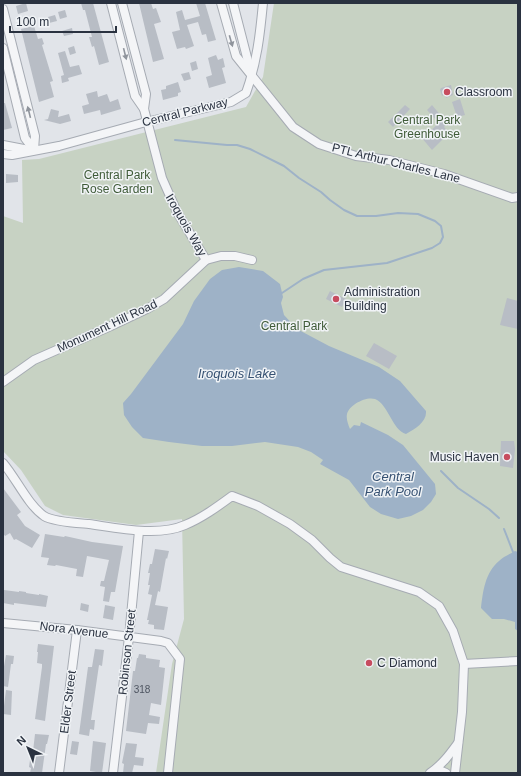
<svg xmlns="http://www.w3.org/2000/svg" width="521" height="776" font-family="Arial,sans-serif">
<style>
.green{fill:#c7d2c3}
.water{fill:#9eb2c7}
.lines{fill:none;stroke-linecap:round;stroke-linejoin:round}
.stream{stroke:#9eb2c7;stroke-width:2}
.building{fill:#b8bdc5}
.minor-casing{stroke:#a6abb3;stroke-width:10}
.minor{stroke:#f4f5f7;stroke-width:8}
.oneway{fill:#8f949c}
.poi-dot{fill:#c74c5f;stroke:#f0f3f6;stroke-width:1.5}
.labels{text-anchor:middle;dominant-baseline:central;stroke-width:3;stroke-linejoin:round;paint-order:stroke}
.number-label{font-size:10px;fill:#4e5561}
.poi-label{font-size:12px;fill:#2a3240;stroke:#f0f3f6;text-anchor:start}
.street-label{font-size:12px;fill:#2a3240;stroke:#f0f3f6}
.park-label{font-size:12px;fill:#3f5b38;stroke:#f0f3f6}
.water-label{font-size:13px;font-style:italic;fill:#365172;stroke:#f0f3f6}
</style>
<rect width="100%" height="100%" fill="#e1e4e9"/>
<!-- green -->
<polygon class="green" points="274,3 518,3 518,773 156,773 172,664 184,619 182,519 136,525 63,515 45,506 21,470 3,451 3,216 23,223 22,160 39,159 246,107 263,77"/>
<!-- water -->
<g class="water">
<path d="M 239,267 L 263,271 L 280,284 L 283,297 L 281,303 L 284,315 L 297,329 L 329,346 L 379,367 L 400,381 L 426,411 C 427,422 415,429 406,434 C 392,430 389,405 375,399 C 366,396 349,405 347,414 C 346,419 348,424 350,429 L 354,425 L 360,426 L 361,422 L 388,435 L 403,445 L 435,484 L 436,494 L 431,502 L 423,510 L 411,516 L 398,519 L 381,514 L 370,507 L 349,480 L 320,464 L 323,460 L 311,452 L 298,447 L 265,442 L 232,446 L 202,446 L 169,442 L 143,438 L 132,427 L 124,415 L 123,403 L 131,394 L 183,324 L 194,301 L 210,279 L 222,270 Z"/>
<path d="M 515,551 L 518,552 L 518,631 L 515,629 L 515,622 L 504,619 L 492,619 L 481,608 C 483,591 485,573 499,561 C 503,557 510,554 515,551 Z"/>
</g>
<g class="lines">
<!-- stream -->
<g class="stream">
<polyline points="175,140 227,145 237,145 250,149 284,166 299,178 321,192 330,200 344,210 357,216 376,216 398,213 418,214 435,221 441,226 443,237 440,243 432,248 387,263 324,270 303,279 282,293"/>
<polyline points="441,471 458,488 489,509 499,518"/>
<polyline points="504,529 513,552"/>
</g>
</g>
<!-- building -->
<g class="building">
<polygon points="26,3 28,11 18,14 16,6"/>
<polygon points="81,3 93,3 109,62 99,65 94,46 92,47 89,37 92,37 85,10 83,10"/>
<polygon points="139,3 151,3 153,9 156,8 161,22 154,24 164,59 153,62"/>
<polygon points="196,3 205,3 216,40 208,42 206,34 202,35 198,22 187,25 194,46 186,49 185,47 177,49 172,32 180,30 176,12 182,10 185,20 200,16"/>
<polygon points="65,10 67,17 60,19 58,12"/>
<polygon points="55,15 57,21 49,23 48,17"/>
<polygon points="34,26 38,39 42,38 44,44 42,45 53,81 50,82 54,97 39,102 21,29"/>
<polygon points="72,28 73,34 64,36 62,31"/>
<polygon points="74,46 76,53 70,55 68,48"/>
<polygon points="65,51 70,67 79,65 82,74 68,78 69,81 62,83 61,76 64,75 58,53"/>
<polygon points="216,55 218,60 223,58 225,67 222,68 226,83 209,88 206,77 212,75 208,58"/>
<polygon points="196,61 198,69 192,71 190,63"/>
<polygon points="189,72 191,79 184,81 181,74"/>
<polygon points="178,82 181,92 178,93 178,96 163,100 161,90 166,89 166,86"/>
<polygon points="451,85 453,95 446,98 445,94 442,96 440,90 441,88"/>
<polygon points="97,91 98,97 107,94 110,102 118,99 121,109 101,115 100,110 84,114 82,106 89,104 86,94"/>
<polygon points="460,99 465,115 457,117 452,102"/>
<polygon points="3,103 5,103 12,128 3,130"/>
<polygon points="405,105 410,109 393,127 388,122"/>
<polygon points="432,105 447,123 444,127 449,133 432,150 421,137 426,133 427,134 439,123 427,110"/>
<polygon points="51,109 59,111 58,117 69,114 71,121 60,124 44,120 48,119"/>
<polygon points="6,174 18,175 18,182 6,183"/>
<polygon points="330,291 346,299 342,307 326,299"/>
<polygon points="507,298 518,301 518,329 500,325"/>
<polygon points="374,343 397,356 389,369 366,356"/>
<polygon points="501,441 514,441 515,449 513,468 500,466"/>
<polygon points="3,488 21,512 17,515 25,526 40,535 32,548 16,539 14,540 10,533 5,536 3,533"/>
<polygon points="45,534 64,537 65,536 92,542 123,546 115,592 111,592 109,602 103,601 105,587 100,586 101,581 104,581 109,560 87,556 83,577 76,576 77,569 56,565 55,566 47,565 49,558 41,557"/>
<polygon points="155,549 169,551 167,559 166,558 160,592 158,591 155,605 168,607 164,630 154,629 154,625 148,624 149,620 147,620 152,595 148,594 150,585 148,585 150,573 148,573 150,564 152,564"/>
<polygon points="4,590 19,592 19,591 26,592 26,593 39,595 39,594 48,596 46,607 14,603 14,605 3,603"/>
<polygon points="81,603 89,605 88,612 80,610"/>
<polygon points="105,605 115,607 113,620 103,618"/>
<polygon points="38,644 54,646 45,721 35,719 42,667 42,664 37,663 38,652 37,652"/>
<polygon points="95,649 104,650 102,666 99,665 91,720 95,720 94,730 90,729 89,736 79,734 88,667 92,667"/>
<polygon points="139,654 146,655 146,658 160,660 159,667 165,668 161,705 151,703 149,715 160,717 159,724 148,723 146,734 126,731 133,671 135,671 137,658 138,658"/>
<polygon points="6,655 14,656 13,664 11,664 8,687 3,686 3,672"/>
<polygon points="6,690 12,691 11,715 3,714"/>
<polygon points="35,734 49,735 47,744 46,744 42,773 30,773 31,768 29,767 30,760 32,760"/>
<polygon points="72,741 79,742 77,755 70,754"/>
<polygon points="93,741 106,743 102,773 90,771"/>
<polygon points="126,743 137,744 135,757 144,758 143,766 134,765 132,773 123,773 124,764 122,763"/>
</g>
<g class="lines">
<defs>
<g id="minor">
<polyline points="111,3 135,96 144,109"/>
<polyline points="122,3 146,94 144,109 162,178 177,212 206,260"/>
<polyline points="221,3 236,56 293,127 319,144 356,156 389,160 444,174 512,198 518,197"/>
<polyline points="233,3 251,73"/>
<polyline points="3,9 35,136 34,150"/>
<polyline points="3,48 25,138 34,150"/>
<polyline points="3,145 29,150"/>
<path d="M 3,154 L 12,155 L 59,146 L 146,122 L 231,102 L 246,93 C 257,62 260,35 263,3"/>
<polyline points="3,382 34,360 111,326 147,309 164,299 206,260 221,256 235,256 252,260"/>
<path d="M 3,463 C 16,478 28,505 44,516 C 54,522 77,523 89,524 C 117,528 158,537 185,525 C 202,518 217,507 232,496 L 258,506 L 290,524 L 312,540 L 330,558 L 341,567 L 419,592 L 439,606 L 453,631 L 464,664 L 462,712 L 455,773"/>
<polyline points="3,623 77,630 161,641 168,643 180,659 168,773"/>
<polyline points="464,664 518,661"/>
<polyline points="437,769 446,773"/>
<polyline points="59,773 77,630"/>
<polyline points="113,773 129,637 139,531"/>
<path d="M 430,773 C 442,765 450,754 458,743"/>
</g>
</defs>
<!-- minor casing -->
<use href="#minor" class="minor-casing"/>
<!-- minor -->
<use href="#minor" class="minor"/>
</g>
<!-- one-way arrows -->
<defs><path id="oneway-solid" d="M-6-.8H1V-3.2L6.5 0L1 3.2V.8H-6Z"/></defs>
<g class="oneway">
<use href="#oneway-solid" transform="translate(231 41) rotate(74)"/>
<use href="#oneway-solid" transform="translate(125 54) rotate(76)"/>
<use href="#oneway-solid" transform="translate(29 112) rotate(-104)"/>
</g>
<!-- markers -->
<g class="poi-dot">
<circle cx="447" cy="92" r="4"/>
<circle cx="336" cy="299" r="4"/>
<circle cx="507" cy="457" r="4"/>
<circle cx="369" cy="663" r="4"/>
</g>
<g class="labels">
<!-- number labels -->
<g class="number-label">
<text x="142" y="689">318</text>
</g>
<!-- poi labels -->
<g class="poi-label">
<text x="455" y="92">Classroom</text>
<text x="344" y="292">Administration<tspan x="344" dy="14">Building</tspan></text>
<text x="499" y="457" text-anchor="end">Music Haven</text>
<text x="377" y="663">C Diamond</text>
</g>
<!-- street labels -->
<g class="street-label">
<text transform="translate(185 112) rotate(-14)">Central Parkway</text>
<text transform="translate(396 163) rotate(14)">PTL Arthur Charles Lane</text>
<text transform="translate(186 225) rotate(60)">Iroquois Way</text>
<text transform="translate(107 326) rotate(-25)">Monument Hill Road</text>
<text transform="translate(74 630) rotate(7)">Nora Avenue</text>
<text transform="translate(127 652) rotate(-84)">Robinson Street</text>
<text transform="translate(68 702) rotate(-83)">Elder Street</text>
</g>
<!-- park labels -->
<g class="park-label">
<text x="427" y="120">Central Park<tspan x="427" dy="14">Greenhouse</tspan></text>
<text x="117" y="175">Central Park<tspan x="117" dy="14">Rose Garden</tspan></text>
<text x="294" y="326">Central Park</text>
</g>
<!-- water labels -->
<g class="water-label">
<text x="237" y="373">Iroquois Lake</text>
<text x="393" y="476">Central<tspan x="393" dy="15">Park Pool</tspan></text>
</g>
</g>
<!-- border -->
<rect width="521" height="776" fill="none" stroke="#2a3240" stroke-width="8"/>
<!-- north arrow -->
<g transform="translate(28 748) rotate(317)" stroke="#f0f3f6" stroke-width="3" paint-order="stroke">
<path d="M0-3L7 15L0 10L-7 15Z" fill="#2a3240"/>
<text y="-6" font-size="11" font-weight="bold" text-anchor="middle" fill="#2a3240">N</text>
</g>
<!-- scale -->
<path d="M10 26v6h106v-6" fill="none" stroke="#2a3240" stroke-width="2"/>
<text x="16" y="26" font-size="12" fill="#2a3240" stroke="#f0f3f6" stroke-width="3" paint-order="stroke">100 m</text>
</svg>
